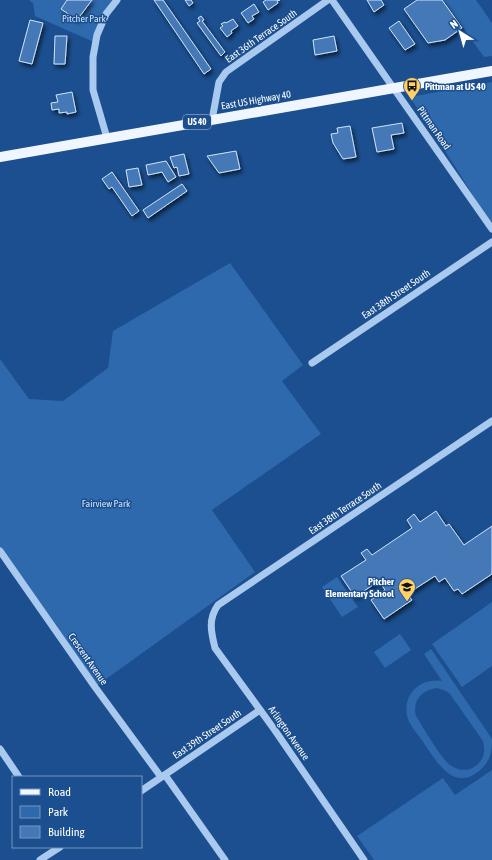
<svg xmlns="http://www.w3.org/2000/svg" width="492" height="860" font-family="'Asap Condensed',sans-serif">
<style>
.green{fill:#2e69ad;fill-rule:evenodd}
.building{fill:#4478b7;stroke:#cfe3fa;filter:url(#shadow)}
.lines{fill:none;stroke-linecap:round;stroke-linejoin:round}
.minor{stroke:#a9c9ee;stroke-width:7}
.major{stroke:#f0f6ff;stroke-width:10}
.labels{text-anchor:middle;dominant-baseline:central;stroke-width:3;stroke-linejoin:round;paint-order:stroke}
.shield{fill:#1b4f8f;stroke:#bbcadd;stroke-width:1}
.shield-label{font-size:9px;font-weight:bold;fill:#fff}
.park-label{font-size:10px;fill:#cfe3fa;stroke:#1b4f8f}
.street-label{font-size:10px;fill:#fff;stroke:#1b4f8f}
.poi-label{font-size:10px;font-weight:bold;fill:#fff;stroke:#1b4f8f;text-anchor:start}
</style>
<defs>
<filter id="shadow"><feDropShadow dx="2" dy="3" stdDeviation="2" flood-color="#0009"/></filter>
</defs>
<rect width="100%" height="100%" fill="#1b4f8f"/>
<!-- green -->
<g class="green">
<polygon points="29,0 117,0 96,43 35,16 33,3"/>
<polygon points="443,0 476,0 492,23 492,56 484,57"/>
<polygon points="492,82 492,226 456,168 410,97"/>
<polygon points="230,263 303,365 282,381 321,434 212,510 255,572 95,687 0,551 0,359 29,399 63,401 108,368 113,331"/>
<polygon points="337,577 358,607 342,617 322,587"/>
<polygon points="492,602 492,666 462,687 432,644"/>
<polygon points="400,634 411,650 385,668 374,652"/>
<path d="M 431,649 L 492,739 C 492,753 490,762 479,771 C 453,793 435,759 423,742 C 418,734 409,725 407,716 C 403,693 421,678 442,681 L 424,654 ZM 437,688 L 446,691 L 450,694 L 483,741 C 485,750 485,757 478,764 C 470,772 458,771 450,765 C 440,757 423,727 416,716 C 412,700 422,690 437,688 Z"/>
<polygon points="492,770 492,860 374,860 357,836 443,778 455,795"/>
</g>
<!-- building -->
<g class="building">
<polygon points="67,0 92,0 77,20 61,9"/>
<polygon points="154,0 163,0 211,69 204,74"/>
<polygon points="185,0 191,0 193,3 189,6"/>
<polygon points="266,0 280,0 277,1 278,3 268,10 263,2"/>
<polygon points="367,0 381,0 384,5 374,12"/>
<polygon points="417,0 442,0 462,28 445,40 428,43 404,9"/>
<polygon points="254,4 259,12 252,16 254,19 248,23 241,13"/>
<polygon points="201,16 204,20 202,21 225,52 221,56 197,23 200,21 198,18"/>
<polygon points="233,19 238,26 231,31 232,33 227,37 220,28 223,26 221,24 225,22 226,23"/>
<polygon points="30,20 43,23 32,64 19,61"/>
<polygon points="399,21 415,44 405,50 389,28"/>
<polygon points="55,36 67,36 65,64 54,64"/>
<polygon points="334,36 337,51 315,55 313,40"/>
<polygon points="72,92 76,112 67,114 67,112 59,113 59,109 52,110 51,103 58,102 56,95"/>
<polygon points="402,123 404,133 391,135 394,149 377,152 372,128"/>
<polygon points="350,126 356,157 343,159 333,143 331,134 338,133 337,128"/>
<polygon points="236,151 240,169 219,173 207,156"/>
<polygon points="184,154 189,174 179,176 177,167 174,168 170,157"/>
<polygon points="166,161 176,177 168,182 162,172 148,175 146,165"/>
<polygon points="138,168 142,185 129,187 126,170"/>
<polygon points="112,172 139,211 132,216 112,187 109,189 102,179"/>
<polygon points="182,184 187,191 148,218 143,210"/>
<polygon points="436,511 446,526 449,524 464,545 492,526 492,574 462,594 458,589 454,591 445,578 439,582 435,576 407,594 412,600 384,619 371,600 385,590 379,581 355,597 341,576 366,560 361,553 367,549 372,555 412,528 407,520 414,514 420,522"/>
</g>
<g class="lines">
<!-- minor -->
<g class="minor">
<polyline points="332,0 492,229"/>
<polyline points="212,120 219,82 226,72 328,0"/>
<polyline points="107,138 93,90 93,57 97,35 106,14 117,0"/>
<polyline points="312,363 492,242"/>
<polyline points="0,551 95,687 161,777"/>
<polyline points="0,749 19,777"/>
<polyline points="165,775 225,860"/>
<polyline points="141,791 260,710"/>
<polyline points="40,860 60,847"/>
<path d="M 364,860 L 274,729 L 215,648 C 211,632 208,619 218,605 L 492,421"/>
</g>
<!-- major -->
<polyline class="major" points="0,157 492,71"/>
</g>
<!-- icons -->
<defs>
<symbol id="bus-pin" viewBox="-11 -11 22 30"><path d="M0 17L-7.5 6A9.5 9.5 0 1 1 7.5 6Z" fill="#ffd166" stroke="#1b4f8f"/><path d="M-5-6H5V4H4V6H2V4H-2V6H-4V4H-5ZM-3.5-4V0h7V-4ZM-3.5 1.2v1.5H-2V1.2ZM2 1.2v1.5H3.5V1.2Z" fill="#111"/></symbol>
<symbol id="school-pin" viewBox="-11 -11 22 30"><path d="M0 17L-7.5 6A9.5 9.5 0 1 1 7.5 6Z" fill="#ffd166" stroke="#1b4f8f"/><path d="M0-5L7-2L0 1L-7-2ZM-4 1L0 2.5L4 1V4Q0 6-4 4Z" fill="#111"/></symbol>
</defs>
<g fill-rule="evenodd">
<use href="#bus-pin" x="402" y="76" width="20" height="27"/>
<use href="#school-pin" x="397" y="577" width="20" height="27"/>
</g>
<g class="labels">
<!-- shield labels -->
<rect class="shield" x="183" y="115" width="28" height="14" rx="3"/>
<g class="shield-label">
<text x="197" y="122">US 40</text>
</g>
<!-- park labels -->
<g class="park-label">
<text x="84" y="18">Pitcher Park</text>
<text x="106" y="503">Fairview Park</text>
</g>
<!-- street labels -->
<g class="street-label">
<text transform="translate(261 36) rotate(-35)">East 36th Terrace South</text>
<text transform="translate(256 100) rotate(-10)">East US Highway 40</text>
<text transform="translate(434 128) rotate(55)">Pittman Road</text>
<text transform="translate(396 294) rotate(-34)">East 38th Street South</text>
<text transform="translate(345 508) rotate(-34)">East 38th Terrace South</text>
<text transform="translate(88 659) rotate(55)">Crescent Avenue</text>
<text transform="translate(289 733) rotate(55)">Arlington Avenue</text>
<text transform="translate(207 734) rotate(-34)">East 39th Street South</text>
</g>
<!-- poi labels -->
<g class="poi-label">
<text x="425" y="86">Pittman at US 40</text>
<text x="394" y="581" text-anchor="end">Pitcher<tspan x="394" dy="12">Elementary School</tspan></text>
</g>
</g>
<!-- legend -->
<rect x="12" y="776" width="130" height="72" fill="#1b4f8f" stroke="#7695bc"/>
<rect x="20" y="789" width="20" height="6" fill="#f0f6ff" stroke="#7695bc"/>
<text x="48" y="796" font-size="12" fill="#ffffff">Road</text>
<rect x="20" y="806" width="20" height="12" fill="#2e69ad" stroke="#7695bc"/>
<text x="48" y="816" font-size="12" fill="#ffffff">Park</text>
<rect x="20" y="826" width="20" height="12" fill="#4478b7" stroke="#7695bc"/>
<text x="48" y="836" font-size="12" fill="#ffffff">Building</text>
<!-- north arrow -->
<g transform="translate(460 32) rotate(323)" stroke="#1b4f8f" stroke-width="3" paint-order="stroke">
<path d="M0-3L7 15L0 10L-7 15Z" fill="#ffffff"/>
<text y="-6" font-size="11" font-weight="bold" text-anchor="middle" fill="#ffffff">N</text>
</g>
</svg>
